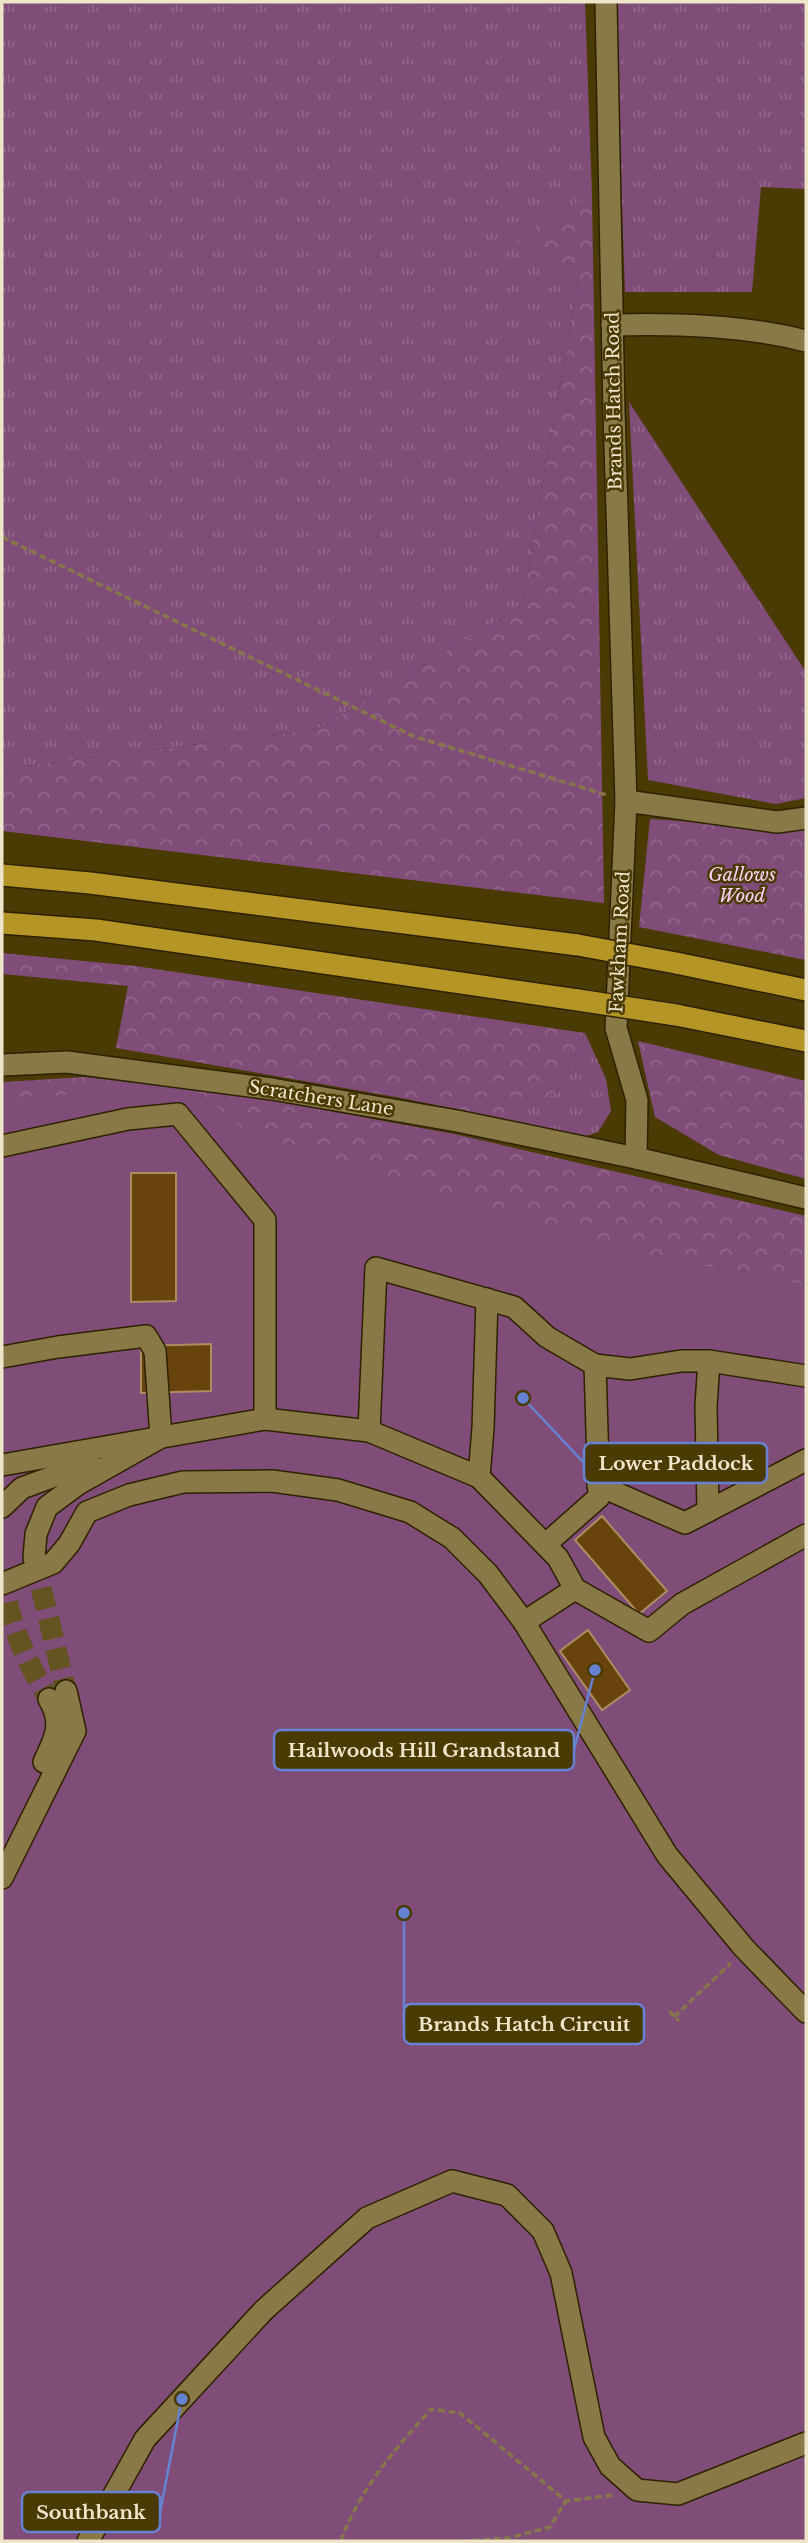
<svg xmlns="http://www.w3.org/2000/svg" width="808" height="2543" font-family="'Libre Baskerville',serif">
<style>
.grass{fill:url(#grass-tufts)}
.forest{fill:url(#forest-crowns)}
.pitch{fill:#804d79}
.building{fill:#68440c;stroke:#ae8c62;stroke-width:2}
.lines{fill:none;stroke-linecap:round;stroke-linejoin:round}
.minor-tunnel{stroke:#635421;stroke-width:21;stroke-dasharray:21 10;stroke-linecap:butt}
.minor-casing{stroke:#2d2200;stroke-width:24}
.highway-casing{stroke:#2d2200;stroke-width:24}
.path{stroke:#85774b;stroke-width:3.5;stroke-dasharray:7 3.5;stroke-linecap:butt}
.minor{stroke:#897947;stroke-width:21}
.highway{stroke:#b49526;stroke-width:21}
.highway-bridge-casing{stroke:#2d2200;stroke-width:24;stroke-linecap:butt}
.highway-bridge{stroke:#b49526;stroke-width:21}
.labels{text-anchor:middle;dominant-baseline:central;stroke-width:5;stroke-linejoin:round;paint-order:stroke}
.street-label{font-size:18px;fill:#eee5cb;stroke:#4a3a03}
.park-label{font-size:18px;font-style:italic;fill:#fed3f7;stroke:#4a3a03}
.leader{fill:none;stroke:#6683d3;stroke-width:2.5}
.callout-dot{fill:#6683d3;stroke:#4a3a03;stroke-width:2.5}
.callout{fill:#4a3a03;stroke:#6683d3;stroke-width:2.5}
.callout-label{font-size:19px;text-anchor:middle;font-weight:bold;fill:#eee5cb}
</style>
<defs>
<pattern id="grass-tufts" width="24" height="20" patternUnits="userSpaceOnUse" patternTransform="scale(1.75)"><rect width="24" height="20" fill="#804d79"/><path d="M3 7l-1-3M5 7V3M7 7l1-3M15 17l-1-3M17 17v-4M19 17l1-3" fill="none" stroke="#92668b"/></pattern>
<pattern id="forest-crowns" width="20" height="18" patternUnits="userSpaceOnUse" patternTransform="scale(1.75)"><rect width="20" height="18" fill="#804d79"/><path d="M2 6a3 3 0 1 1 6 0M12 15a3 3 0 1 1 6 0" fill="none" stroke="#92668b"/></pattern>
</defs>
<rect width="100%" height="100%" fill="#4a3a03"/>
<!-- grass -->
<g class="grass">
<polygon points="2,2 585,2 592,195 514,239 578,280 522,606 317,729 2,769"/>
<polygon points="615,2 806,2 806,189 761,187 752,292 625,292"/>
<polygon points="629,402 806,672 806,798 776,804 648,780"/>
<polygon points="585,1033 606,1079 611,1111 598,1132 580,1138 508,1120 558,1091"/>
</g>
<!-- forest -->
<g class="forest">
<polygon points="592,195 604,903 2,831 2,769 317,729 522,606 578,280 513,239"/>
<polygon points="650,819 806,829 806,960 639,927"/>
<polygon points="2,953 135,966 585,1033 558,1091 508,1120 402,1098 116,1048 128,986 2,974"/>
<polygon points="638,1041 806,1081 806,1179 719,1155 655,1117"/>
<polygon points="85,1077 250,1096 459,1135 806,1216 806,1310 2,1107 2,1082"/>
</g>
<!-- pitch -->
<polygon class="pitch" points="187,1084 247,1132 638,1253 806,1285 806,2541 2,2541 2,1100"/>
<!-- building -->
<g class="building">
<polygon points="131,1173 176,1173 176,1301 131,1302"/>
<polygon points="211,1344 211,1391 141,1393 141,1346"/>
<polygon points="602,1516 667,1591 639,1614 575,1540"/>
<polygon points="588,1630 630,1690 602,1710 560,1651"/>
</g>
<g class="lines">
<!-- minor-tunnel -->
<g class="minor-tunnel">
<polyline points="34,1558 66,1691"/>
<path d="M 2,1572 C 7,1618 25,1660 49,1699"/>
</g>
<defs>
<g id="minor">
<polyline points="606,2 614,412 626,801 616,1028 637,1100 636,1158"/>
<path d="M 612,325 C 676,323 744,325 806,341"/>
<polyline points="626,801 777,822 806,818"/>
<polyline points="2,1065 67,1062 272,1089 457,1121 636,1158 806,1198"/>
<polyline points="2,1146 128,1119 178,1114 265,1220 265,1419"/>
<polyline points="2,1357 58,1347 146,1336 155,1351 161,1437 78,1484 47,1507 36,1534 34,1558"/>
<polyline points="369,1431 376,1268 514,1307 547,1337 595,1365 630,1369 681,1361 709,1361 806,1376"/>
<polyline points="2,1465 265,1419 369,1431 479,1477 558,1558 575,1589 649,1631 682,1604 806,1535"/>
<polyline points="479,1477 483,1428 487,1299"/>
<polyline points="598,1485 685,1523 708,1511 706,1406 709,1361"/>
<polyline points="2,1507 22,1488 60,1474 95,1468"/>
<polyline points="708,1511 806,1460"/>
<polyline points="546,1544 599,1497 595,1365"/>
<polyline points="2,1584 53,1563 69,1544 87,1512 129,1495 183,1482 272,1481 338,1490 410,1512 452,1538 488,1574 524,1622 575,1589"/>
<polyline points="524,1622 667,1855 744,1948 806,2012"/>
<path d="M 44,1762 C 55,1738 64,1724 49,1699"/>
<polyline points="2,1878 75,1731 66,1691"/>
<polyline points="88,2541 145,2439 264,2310 367,2218 452,2181 507,2195 543,2231 561,2273 594,2437 610,2466 637,2490 678,2494 806,2443"/>
</g>
<g id="highway">
<polyline points="2,875 90,883 578,945"/>
<polyline points="2,923 96,930 578,1000"/>
<polyline points="676,963 806,990"/>
<polyline points="676,1015 806,1041"/>
</g>
</defs>
<!-- minor casing -->
<use href="#minor" class="minor-casing"/>
<!-- highway casing -->
<use href="#highway" class="highway-casing"/>
<!-- path -->
<g class="path">
<polyline points="2,537 413,736 607,795"/>
<polyline points="669,2011 679,2021"/>
<polyline points="674,2017 731,1963"/>
<path d="M 341,2541 C 359,2490 395,2449 431,2409 L 460,2413 L 566,2501 L 613,2495"/>
<polyline points="462,2541 509,2538 550,2527 566,2501"/>
</g>
<!-- minor -->
<use href="#minor" class="minor"/>
<!-- highway -->
<use href="#highway" class="highway"/>
<defs>
<g id="highway-bridge">
<polyline points="578,945 676,963"/>
<polyline points="578,1000 676,1015"/>
</g>
</defs>
<!-- highway-bridge casing -->
<use href="#highway-bridge" class="highway-bridge-casing"/>
<!-- highway-bridge -->
<use href="#highway-bridge" class="highway-bridge"/>
</g>
<g class="labels">
<!-- street labels -->
<g class="street-label">
<text transform="translate(614 401) rotate(-91)">Brands Hatch Road</text>
<text transform="translate(620 942) rotate(-87)">Fawkham Road</text>
<text transform="translate(321 1098) rotate(9)">Scratchers Lane</text>
</g>
<!-- park labels -->
<g class="park-label">
<text x="742" y="875">Gallows<tspan x="742" dy="21">Wood</tspan></text>
</g>
</g>
<!-- callouts -->
<path class="leader" d="M523 1398L584 1463M595 1670L574 1750M404 1913L404 2024M182 2399L160 2512"/>
<g class="callout-dot">
<circle cx="523" cy="1398" r="7"/>
<circle cx="595" cy="1670" r="7"/>
<circle cx="404" cy="1913" r="7"/>
<circle cx="182" cy="2399" r="7"/>
</g>
<g class="callout">
<rect x="584" y="1443" width="183" height="40" rx="7"/>
<rect x="274" y="1730" width="300" height="40" rx="7"/>
<rect x="404" y="2004" width="240" height="40" rx="7"/>
<rect x="22" y="2492" width="138" height="40" rx="7"/>
</g>
<g class="callout-label">
<text x="676" y="1470">Lower Paddock</text>
<text x="424" y="1757">Hailwoods Hill Grandstand</text>
<text x="524" y="2031">Brands Hatch Circuit</text>
<text x="91" y="2519">Southbank</text>
</g>
<!-- border -->
<rect width="808" height="2543" fill="none" stroke="#eee5cb" stroke-width="7"/>
</svg>
